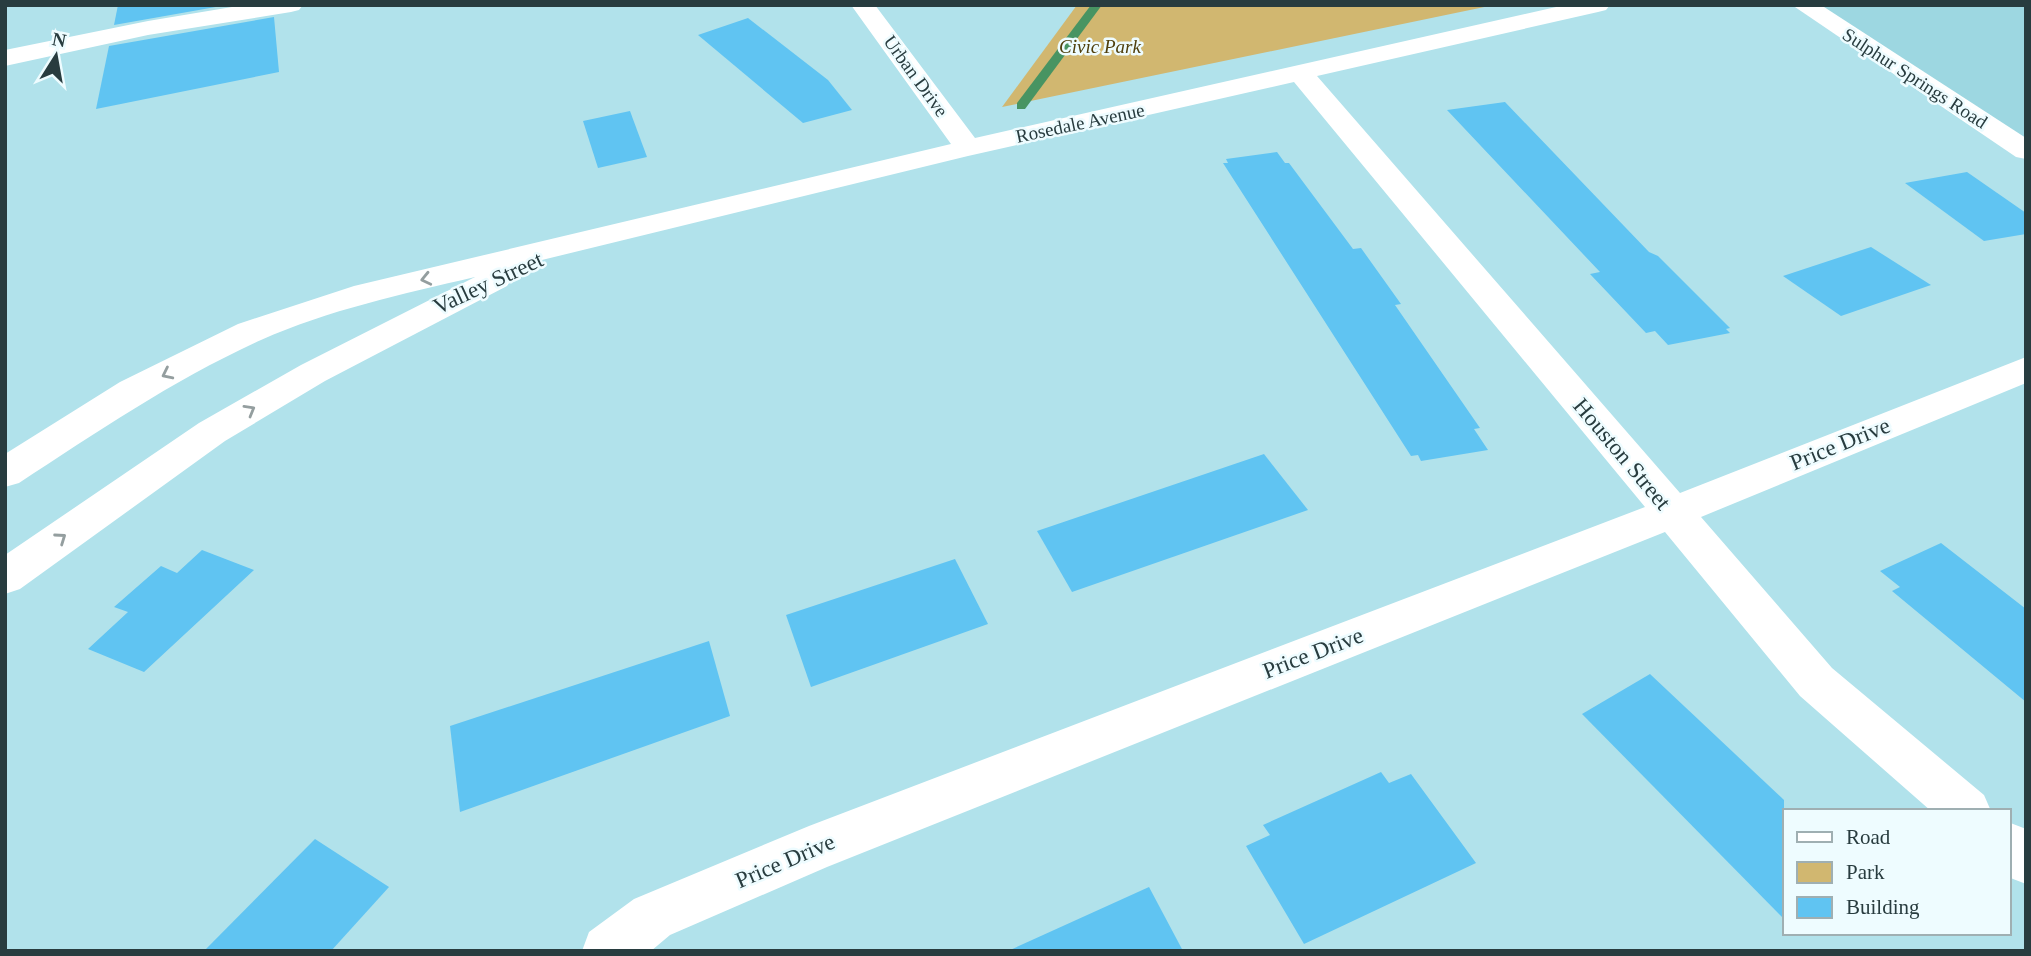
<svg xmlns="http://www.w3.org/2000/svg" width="2031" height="956" font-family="'Times New Roman',serif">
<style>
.built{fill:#9dd7e1}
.green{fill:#d1b770}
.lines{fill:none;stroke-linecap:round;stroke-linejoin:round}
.stream{fill:#489462;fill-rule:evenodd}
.building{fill:#60c4f2}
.street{fill:#fff;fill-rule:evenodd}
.secondary{fill:#fff;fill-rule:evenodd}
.oneway{stroke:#949e9f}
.labels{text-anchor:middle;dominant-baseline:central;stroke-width:5;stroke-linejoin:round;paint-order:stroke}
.far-park-label{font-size:19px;font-style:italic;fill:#4f3f0c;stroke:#eefcff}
.far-street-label{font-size:19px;fill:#283c3f;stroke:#eefcff}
.street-label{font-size:23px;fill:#283c3f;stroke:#eefcff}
</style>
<rect width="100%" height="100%" fill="#b1e2eb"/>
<!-- built -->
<polygon class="built" points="1804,5 2026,5 2026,152"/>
<!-- green -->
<polygon class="green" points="1077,5 1494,5 1002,107"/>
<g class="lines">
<!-- stream -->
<polygon class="stream" points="1091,5 1102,5 1025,109 1017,109 1017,103"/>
</g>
<!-- building -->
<g class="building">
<polygon points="118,5 227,5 114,25"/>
<polygon points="274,17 279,72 96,109 109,46"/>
<polygon points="748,18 828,80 852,110 803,123 698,35"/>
<polygon points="1505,102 1649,252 1658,256 1730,328 1726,329 1730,333 1668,345 1655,331 1646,333 1590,274 1600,272 1447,110"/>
<polygon points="630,111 647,157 598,168 583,121"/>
<polygon points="1277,152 1285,163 1289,163 1353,249 1361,248 1401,304 1395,305 1480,428 1474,429 1488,450 1421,461 1418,455 1411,456 1223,163 1228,163 1226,159"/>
<polygon points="1967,172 2026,213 2026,234 1984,241 1905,183"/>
<polygon points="1871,247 1931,285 1841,316 1783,276"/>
<polygon points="1264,454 1308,510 1072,592 1037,531"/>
<polygon points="1941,543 2026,609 2026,702 1892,591 1900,587 1880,571"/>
<polygon points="202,550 254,570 144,672 88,649 128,612 114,607 161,566 177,573"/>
<polygon points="955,559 988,624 811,687 786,615"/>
<polygon points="709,641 730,716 460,812 450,726"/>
<polygon points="1650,674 1784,800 1784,919 1582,714"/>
<polygon points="1381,772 1389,783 1411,774 1476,863 1304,944 1246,846 1270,835 1263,825"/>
<polygon points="315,839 389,887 331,951 204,951"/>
<polygon points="1149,887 1183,951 1008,951"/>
</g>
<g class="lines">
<!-- street -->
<g class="street">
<polygon points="244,5 303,5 299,10 291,12 148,35 5,66 5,50 148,21"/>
<path d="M 851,5 L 875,5 L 975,138 L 1565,5 L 1610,5 L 1606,10 L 1598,12 L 1317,76 L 1680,493 L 2026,357 L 2026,383 L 1701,517 L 1832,668 L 1984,795 L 1991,811 L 1931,811 L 1800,696 L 1665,532 L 827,867 L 670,935 L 651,951 L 582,951 L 589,932 L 634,899 L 809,826 L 1645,507 L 1294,82 L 968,156 L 501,270 L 507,272 L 512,279 L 507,286 L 325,381 L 225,441 L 20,589 L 5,594 L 5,555 L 199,423 L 301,365 L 475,277 C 403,294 328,310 261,340 C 175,379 97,432 19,483 L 5,487 L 5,454 L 120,382 L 238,324 L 354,286 L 951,144 Z"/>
<polygon points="2008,822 2026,829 2026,884 2008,877"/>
</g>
<!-- secondary -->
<polygon class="secondary" points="1792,5 1821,5 2026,138 2026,159 2016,157"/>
</g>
<!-- one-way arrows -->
<defs><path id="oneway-chevron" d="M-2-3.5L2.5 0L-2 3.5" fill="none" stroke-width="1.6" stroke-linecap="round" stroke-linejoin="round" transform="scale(1.75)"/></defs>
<g class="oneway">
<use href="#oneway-chevron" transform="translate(426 279) rotate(167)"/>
<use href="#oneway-chevron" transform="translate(167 374) rotate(154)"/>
<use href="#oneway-chevron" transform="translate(250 410) rotate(-30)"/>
<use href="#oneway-chevron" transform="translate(61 538) rotate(-35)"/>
</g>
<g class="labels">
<!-- far-park labels -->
<g class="far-park-label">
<text x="1100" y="46">Civic Park</text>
</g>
<!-- far-street labels -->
<g class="far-street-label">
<text transform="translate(916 76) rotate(54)">Urban Drive</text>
<text transform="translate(1915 78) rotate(33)">Sulphur Springs Road</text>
<text transform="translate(1080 123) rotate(-12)">Rosedale Avenue</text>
</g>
<!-- street labels -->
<g class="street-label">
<text transform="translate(488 283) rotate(-25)">Valley Street</text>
<text transform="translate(1840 444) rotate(-22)">Price Drive</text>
<text transform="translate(1622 454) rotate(50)">Houston Street</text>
<text transform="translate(1313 653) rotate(-21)">Price Drive</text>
<text transform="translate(785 861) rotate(-23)">Price Drive</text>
</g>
</g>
<!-- border -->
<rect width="2031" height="956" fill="none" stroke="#283c3f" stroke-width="14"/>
<!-- legend -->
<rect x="1783" y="809" width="228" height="126" fill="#eefcff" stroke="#9fafb2" stroke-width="2"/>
<rect x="1797" y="832" width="35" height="10" fill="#ffffff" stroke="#9fafb2" stroke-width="2"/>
<text x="1846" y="844" font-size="21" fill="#283c3f">Road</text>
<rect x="1797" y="862" width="35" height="21" fill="#d1b770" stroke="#9fafb2" stroke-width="2"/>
<text x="1846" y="879" font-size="21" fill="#283c3f">Park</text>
<rect x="1797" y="897" width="35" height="21" fill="#60c4f2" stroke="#9fafb2" stroke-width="2"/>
<text x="1846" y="914" font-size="21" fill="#283c3f">Building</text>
<!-- north arrow -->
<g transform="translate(56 56) rotate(11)" stroke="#eefcff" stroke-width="5" paint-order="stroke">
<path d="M0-5L12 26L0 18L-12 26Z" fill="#283c3f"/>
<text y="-10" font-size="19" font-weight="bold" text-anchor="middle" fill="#283c3f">N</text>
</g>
</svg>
